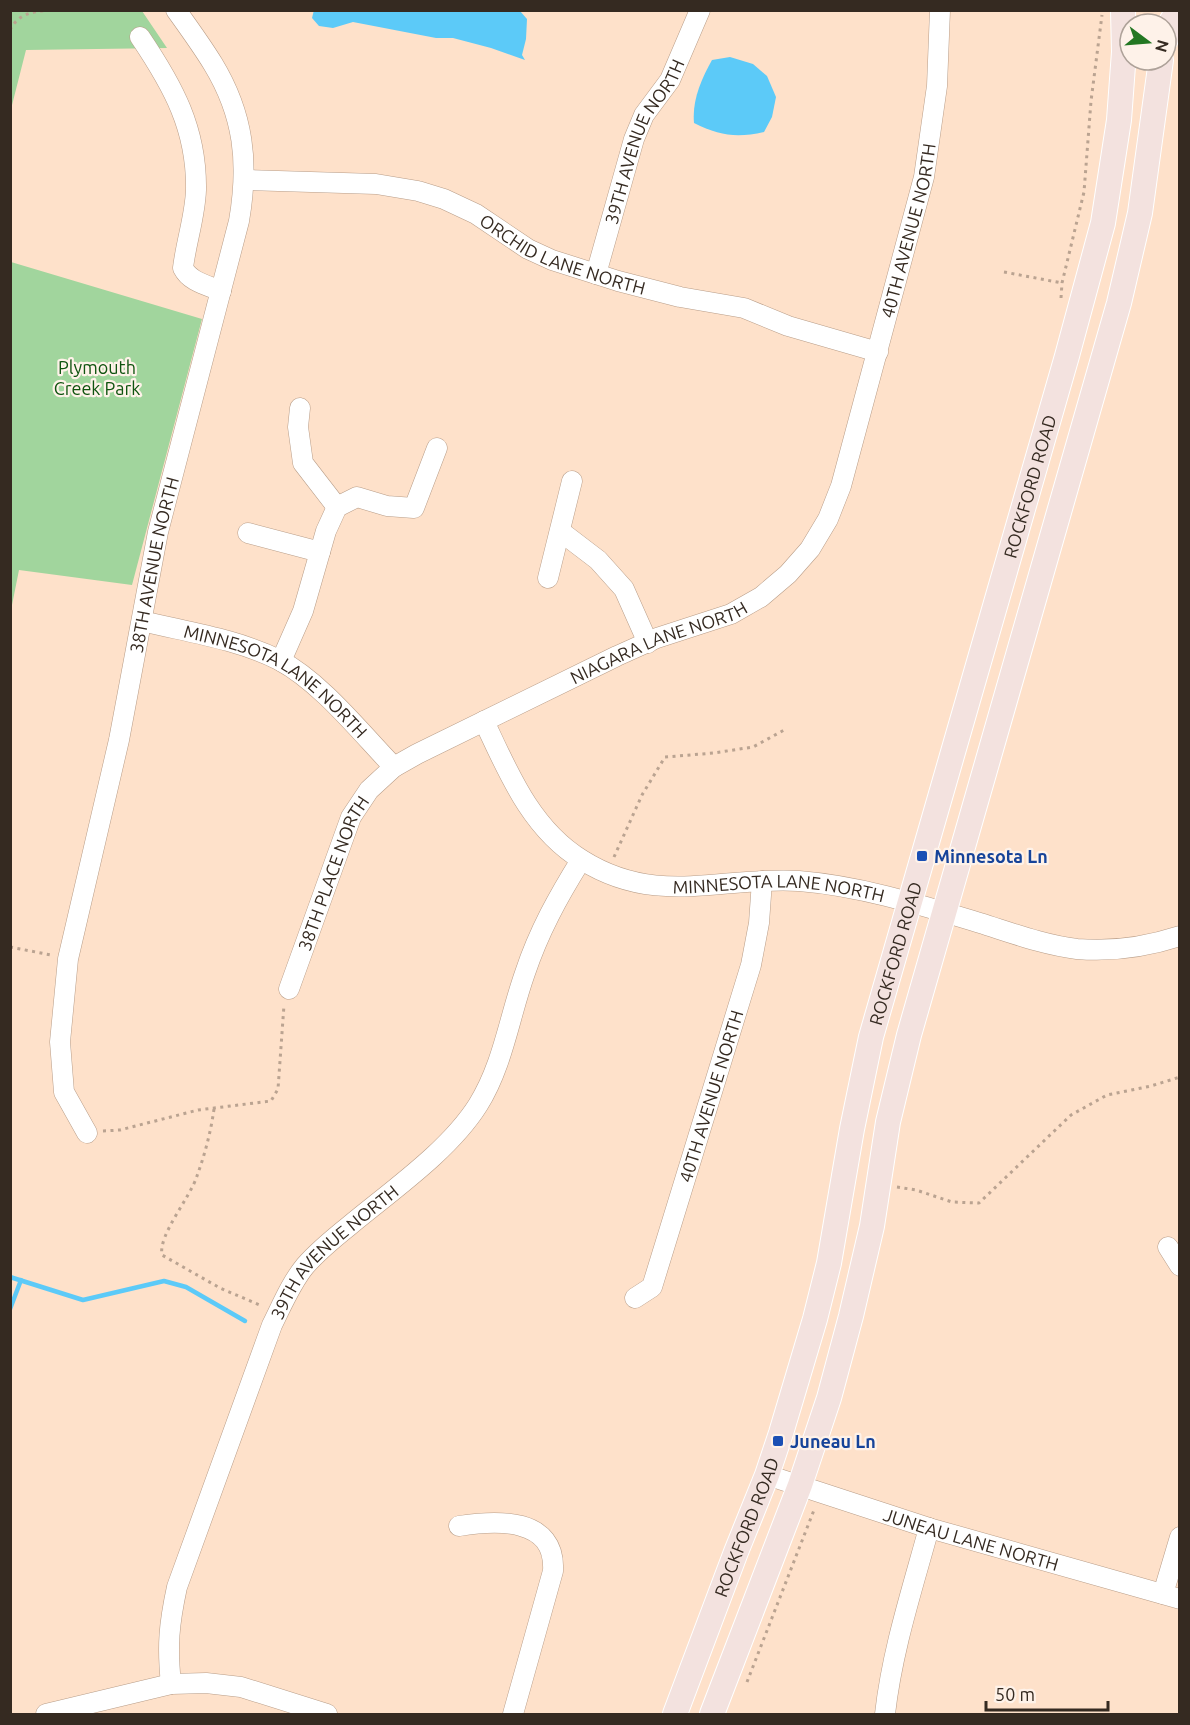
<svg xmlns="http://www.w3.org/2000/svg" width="1190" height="1725" font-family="Ubuntu,sans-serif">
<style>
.green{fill:#a1d59d}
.water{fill:#5ccaf8}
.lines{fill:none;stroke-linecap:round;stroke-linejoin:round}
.stream{stroke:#5ccaf8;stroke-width:4.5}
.minor-casing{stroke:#b89d88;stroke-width:21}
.major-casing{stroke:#fff;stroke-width:26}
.path{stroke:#baa391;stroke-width:3;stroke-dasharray:3 4.5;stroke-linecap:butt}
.minor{stroke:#fff;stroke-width:20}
.major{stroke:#f3e2df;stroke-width:24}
.transit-dot{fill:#1a4fb4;stroke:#fef2e9;stroke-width:2}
.labels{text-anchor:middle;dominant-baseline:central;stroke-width:4.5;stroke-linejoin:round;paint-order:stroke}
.street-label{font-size:18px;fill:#352a21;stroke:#fef2e9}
.park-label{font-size:18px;fill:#0f540f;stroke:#fef2e9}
.transit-label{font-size:18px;font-weight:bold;fill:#164399;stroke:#fef2e9;text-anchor:start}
</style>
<rect width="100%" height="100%" fill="#fee1ca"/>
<!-- green -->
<g class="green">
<polygon points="11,11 142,11 167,48 26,50 11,109"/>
<polygon points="11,262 202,319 132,585 19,570 11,610"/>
</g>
<!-- water -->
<g class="water">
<polygon points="314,10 520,11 527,19 526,39 522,55 525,60 491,48 453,38 436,38 353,22 333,28 319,26 312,18"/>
<path d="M 730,57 L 753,64 L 767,76 L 776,97 L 772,117 L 764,132 C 737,138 720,136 694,123 C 692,100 701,80 712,60 Z"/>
</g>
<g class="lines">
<!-- stream -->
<g class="stream">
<polyline points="10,1277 83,1300 164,1281 186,1287 245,1321"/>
<polyline points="10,1309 21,1280"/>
</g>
<defs>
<g id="minor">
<path d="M 140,37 C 173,86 197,129 196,190 C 195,217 186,242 183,268 C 190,282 207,285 221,291"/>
<path id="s1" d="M 245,180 L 376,184 L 418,191 L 444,199 L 476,214 L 528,249 L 552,260 L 618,281 L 680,297 L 744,308 L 788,326 L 878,352"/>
<path id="s2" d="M 596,274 L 634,139 L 644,115 L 670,80 L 700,10"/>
<polyline points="300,408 298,427 303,463 337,507"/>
<polyline points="560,531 598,560 624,589 648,643"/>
<polyline points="248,533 320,552"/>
<polyline points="548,578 572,481"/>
<path id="s3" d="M 142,621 C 187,632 237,639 279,660 C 321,682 361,733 394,767"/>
<polyline points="281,661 303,611 326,531 337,507 357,497 387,506 414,508 437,448"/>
<path id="s4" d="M 484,721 C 508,772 531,829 582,860 C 657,907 720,876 799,881 C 861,886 921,905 980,923 C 1012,933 1044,945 1077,949 C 1112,952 1146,947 1180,936"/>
<path id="s5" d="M 289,989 L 351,817 L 369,790 L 394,767 L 417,754 L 617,656 L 657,638 L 731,614 L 761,597 L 788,574 L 810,549 L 828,519 L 841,486 L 924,177 L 937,86 L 940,10"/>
<path id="s6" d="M 87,1133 L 64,1092 L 60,1042 L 68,959 L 119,740 L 158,532 L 239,221 C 249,163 244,115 213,64 C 202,46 189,28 176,10"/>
<polyline points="1168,1247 1180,1266"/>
<path id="s7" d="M 635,1298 L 652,1287 L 751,965 L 759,923 L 762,881"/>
<path id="s8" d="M 767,1475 L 929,1528 L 1180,1599"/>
<path d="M 459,1526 C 497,1520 556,1517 553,1571 L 513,1714"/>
<polyline points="1163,1594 1180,1537"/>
<path id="s9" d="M 171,1684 C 167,1646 169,1624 177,1587 L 272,1325 C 282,1305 291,1283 305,1266 C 318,1251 334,1238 349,1226 C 391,1191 449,1151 478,1105 C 503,1065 509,1018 525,973 C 539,931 558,897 581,860"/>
<polyline points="46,1714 171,1684 206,1683 241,1687 327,1714"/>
<path d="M 885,1714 C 892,1651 912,1590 929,1528"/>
</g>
<g id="major">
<polyline points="1166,39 1171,22 1178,10"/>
<path id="s10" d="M 675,1714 L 736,1552 L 767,1475 L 781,1433 L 815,1319 L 829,1263 L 852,1129 L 871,1037 L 1067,356 L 1103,223 L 1119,120 L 1124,52 L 1123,10"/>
<polyline points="712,1714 800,1485 829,1398 851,1316 872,1226 888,1122 909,1035 1119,303 1140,213 1161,60"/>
</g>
</defs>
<!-- minor casing -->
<use href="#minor" class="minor-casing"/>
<!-- major casing -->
<use href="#major" class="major-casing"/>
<!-- path -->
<g class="path">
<path d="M 10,30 C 19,13 32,12 50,10"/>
<polyline points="1004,272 1062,283"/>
<polyline points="1061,298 1062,283 1084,192 1091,101 1102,15"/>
<polyline points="614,857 642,795 665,757 714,753 753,747 786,729"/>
<polyline points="10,947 51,955"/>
<path d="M 214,1109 C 211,1131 205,1154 197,1176 C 190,1198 158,1235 162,1255 L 220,1288 L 262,1306"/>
<polyline points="103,1131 120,1130 198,1110 271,1101 278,1089 284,1005"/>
<polyline points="897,1187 916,1190 952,1202 979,1203 1071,1115 1107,1095 1151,1086 1180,1077"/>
<polyline points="747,1682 814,1510"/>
</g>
<!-- minor -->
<use href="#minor" class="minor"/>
<!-- major -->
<use href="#major" class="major"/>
</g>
<!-- markers -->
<g class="transit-dot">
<rect x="916" y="850" width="12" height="12" rx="3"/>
<rect x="772" y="1435" width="12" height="12" rx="3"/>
</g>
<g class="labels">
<!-- street labels -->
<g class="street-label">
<text stroke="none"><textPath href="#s2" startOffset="142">39TH AVENUE NORTH</textPath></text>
<text stroke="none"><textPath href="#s5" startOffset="1058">40TH AVENUE NORTH</textPath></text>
<text stroke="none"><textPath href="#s1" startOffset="333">ORCHID LANE NORTH</textPath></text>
<text stroke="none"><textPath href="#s10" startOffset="1280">ROCKFORD ROAD</textPath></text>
<text stroke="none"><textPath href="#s6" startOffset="584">38TH AVENUE NORTH</textPath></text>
<text stroke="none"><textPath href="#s5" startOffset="542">NIAGARA LANE NORTH</textPath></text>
<text stroke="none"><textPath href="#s3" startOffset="150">MINNESOTA LANE NORTH</textPath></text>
<text stroke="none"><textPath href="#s5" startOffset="124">38TH PLACE NORTH</textPath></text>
<text stroke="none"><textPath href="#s4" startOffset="375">MINNESOTA LANE NORTH</textPath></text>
<text stroke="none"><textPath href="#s10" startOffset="794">ROCKFORD ROAD</textPath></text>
<text stroke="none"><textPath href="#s7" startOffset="220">40TH AVENUE NORTH</textPath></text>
<text stroke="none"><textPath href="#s9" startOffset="474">39TH AVENUE NORTH</textPath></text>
<text stroke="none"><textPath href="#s10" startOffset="200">ROCKFORD ROAD</textPath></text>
<text stroke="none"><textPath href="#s8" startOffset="214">JUNEAU LANE NORTH</textPath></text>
</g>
<!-- park labels -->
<g class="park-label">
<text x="97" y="367">Plymouth<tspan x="97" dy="21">Creek Park</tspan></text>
</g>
<!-- transit labels -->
<g class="transit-label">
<text x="934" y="856">Minnesota Ln</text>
<text x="790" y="1441">Juneau Ln</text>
</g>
</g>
<!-- border -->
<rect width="1190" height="1725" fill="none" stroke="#352a21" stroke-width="24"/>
<!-- north arrow -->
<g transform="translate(1148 42) rotate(106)"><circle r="28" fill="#fef2e9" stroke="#aea299" stroke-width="1.5"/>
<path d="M0-4.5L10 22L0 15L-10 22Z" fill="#237722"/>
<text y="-9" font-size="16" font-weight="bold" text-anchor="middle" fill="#352a21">N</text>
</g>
<!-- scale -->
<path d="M986 1701v9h122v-9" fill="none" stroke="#352a21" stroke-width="3"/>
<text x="995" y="1701" font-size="18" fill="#352a21" stroke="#fef2e9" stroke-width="4.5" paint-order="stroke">50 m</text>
</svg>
